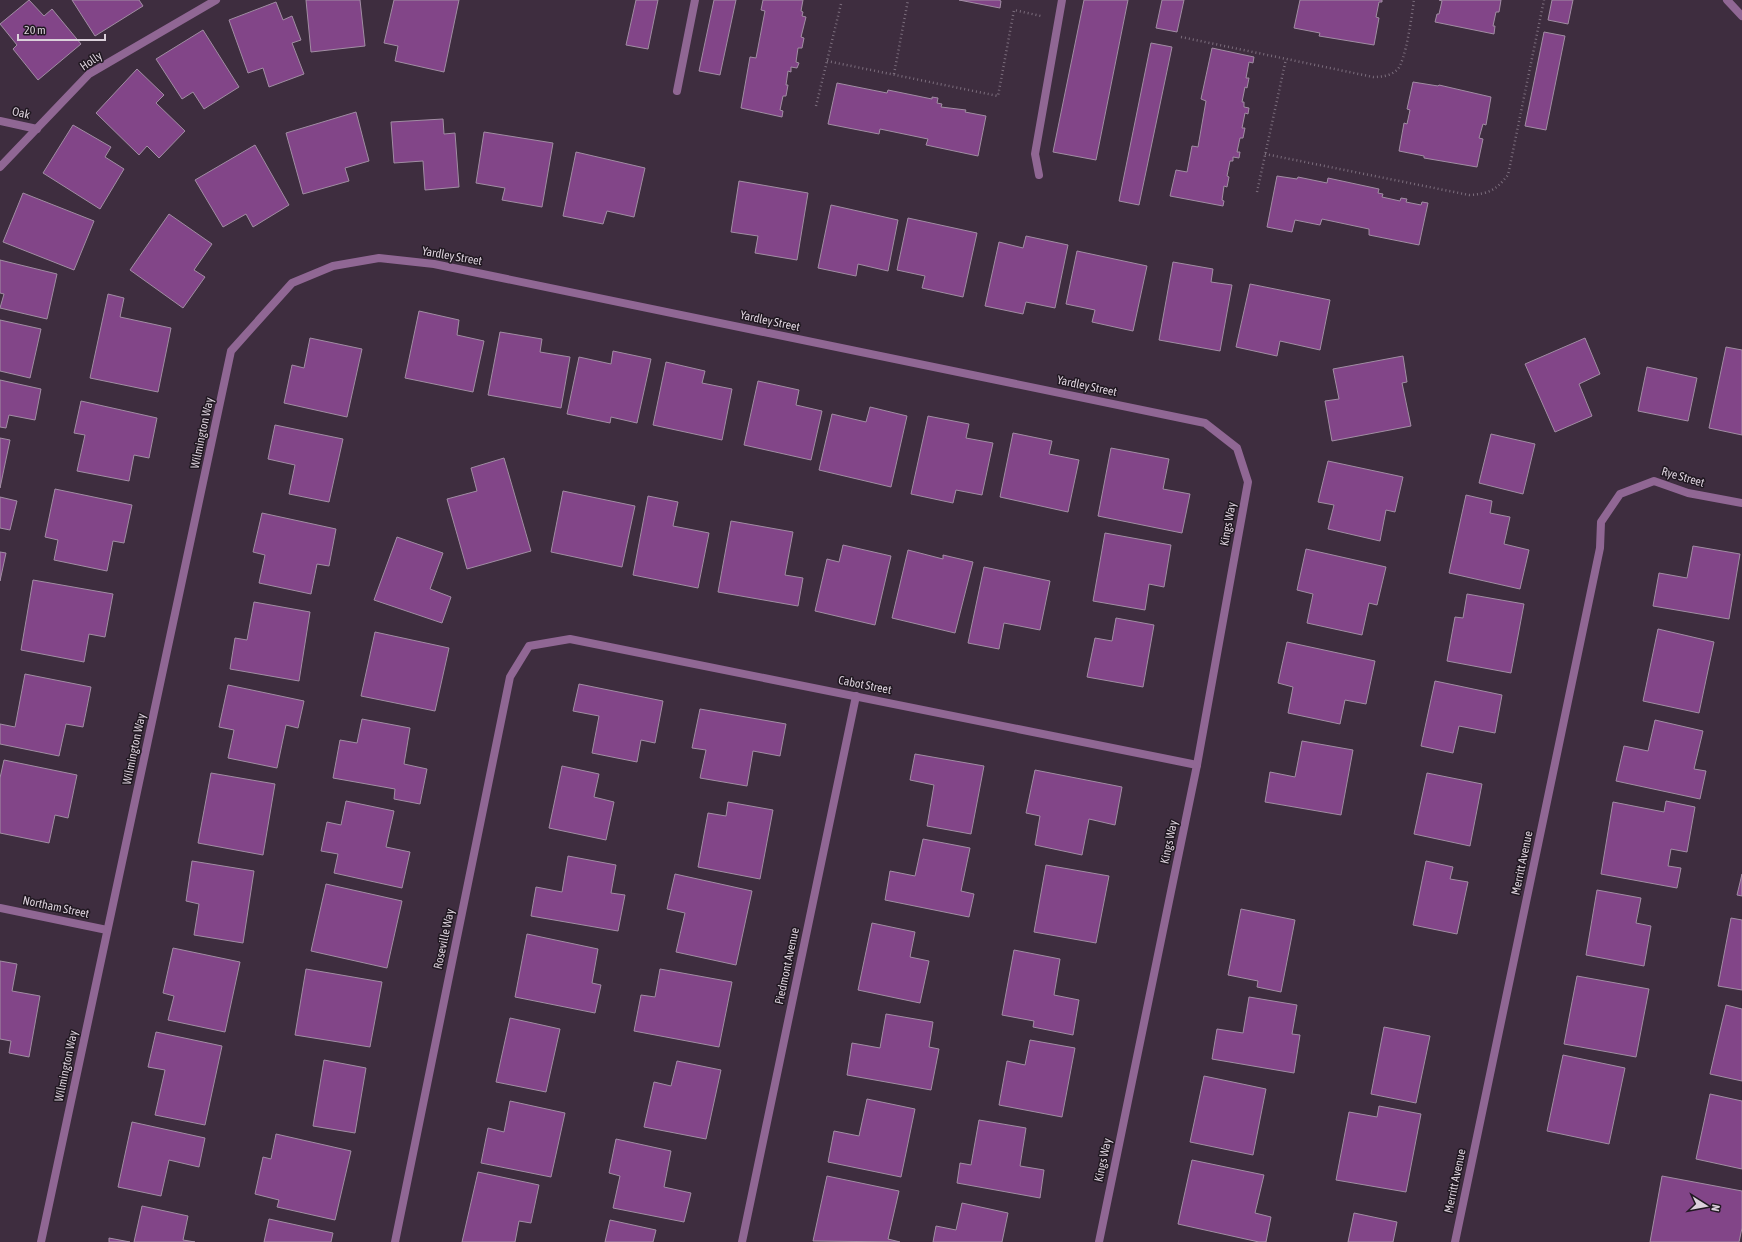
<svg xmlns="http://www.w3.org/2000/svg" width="1742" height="1242" font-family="'Asap Condensed',sans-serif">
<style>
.building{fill:#824588;stroke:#a18da3}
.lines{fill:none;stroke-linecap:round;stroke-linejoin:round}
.path{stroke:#7c6e7d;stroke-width:2.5;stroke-dasharray:1 3;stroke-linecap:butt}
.service{stroke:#906794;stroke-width:8}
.minor{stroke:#906794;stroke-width:8}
.labels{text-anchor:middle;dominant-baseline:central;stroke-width:3;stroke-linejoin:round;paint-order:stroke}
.street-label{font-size:12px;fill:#dbd0db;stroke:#201821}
</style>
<rect width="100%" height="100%" fill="#3e2d3f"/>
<!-- building -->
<g class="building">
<polygon points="29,0 44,16 52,9 81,44 38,80 13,49 17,45 0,24"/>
<polygon points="72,0 139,0 143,6 95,36"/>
<polygon points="306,0 360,0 365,46 311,52"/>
<polygon points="394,0 459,0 444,72 395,61 398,46 384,43"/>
<polygon points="636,0 658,0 648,49 626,45"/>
<polygon points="714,0 736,0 720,75 699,71"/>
<polygon points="763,0 803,0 801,11 803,12 802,16 806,17 801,37 804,38 802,48 798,48 796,62 799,63 797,68 791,67 791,72 788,71 786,85 788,85 786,96 783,96 780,110 783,111 782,117 741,108 750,57 756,58 765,11 761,10"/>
<polygon points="959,0 999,0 1001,1 1000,8"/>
<polygon points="1084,0 1128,0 1096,160 1053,152"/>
<polygon points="1162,0 1184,0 1177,32 1156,28"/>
<polygon points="1300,0 1382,0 1382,2 1379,2 1376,17 1379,18 1374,45 1319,36 1320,33 1294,28"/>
<polygon points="1439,0 1501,0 1499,12 1496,12 1493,26 1495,26 1494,34 1435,22 1437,14 1439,14 1442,1"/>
<polygon points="1552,0 1573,0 1568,24 1548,20"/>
<polygon points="276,2 283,20 292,16 301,40 292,43 304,74 269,87 263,68 248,73 229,20"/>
<polygon points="203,30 239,87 204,109 193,92 182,99 156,59"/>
<polygon points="1544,32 1565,36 1546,130 1525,126"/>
<polygon points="1151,43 1172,47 1139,205 1119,201"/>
<polygon points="1212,48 1254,57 1253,63 1249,62 1246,78 1249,78 1247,88 1245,87 1242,102 1244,102 1244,107 1249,108 1248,114 1245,113 1242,128 1245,128 1243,138 1240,138 1237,152 1240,152 1239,158 1233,157 1233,161 1230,161 1227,176 1229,177 1227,187 1224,186 1222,200 1224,201 1223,206 1170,196 1176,170 1187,172 1192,146 1198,147 1206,101 1201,99"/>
<polygon points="137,69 164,95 156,103 185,131 159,158 147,146 139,155 96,113"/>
<polygon points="1413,82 1438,86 1439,85 1491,97 1486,125 1483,124 1479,138 1483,139 1477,167 1424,158 1424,156 1399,151 1404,123 1407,124 1410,110 1407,109"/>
<polygon points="837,83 887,93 888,90 932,99 932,97 938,98 937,103 942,104 941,107 966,110 965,112 986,116 978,156 926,145 928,139 880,129 879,134 828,124"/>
<polygon points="356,112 369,161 345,168 349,181 303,194 286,133"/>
<polygon points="443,119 444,134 455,133 459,187 425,190 423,161 394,163 391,122"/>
<polygon points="73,125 111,147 105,157 124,169 100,209 43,173"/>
<polygon points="484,132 553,143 542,207 502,200 505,188 476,183"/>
<polygon points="255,145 289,205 253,227 246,214 223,227 195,180"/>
<polygon points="576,152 645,168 634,217 607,211 603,224 563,216"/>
<polygon points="1277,176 1297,179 1298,177 1327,183 1328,178 1379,189 1378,193 1383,194 1382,197 1400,201 1401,198 1407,199 1406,202 1421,205 1422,202 1428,203 1419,245 1369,235 1369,229 1322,219 1320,225 1295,220 1292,232 1267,227"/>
<polygon points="739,181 808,193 797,260 755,253 758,236 731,232"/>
<polygon points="23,193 94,221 74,270 3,242"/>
<polygon points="831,205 898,220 888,271 858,264 856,276 818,268"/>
<polygon points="169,214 212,244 194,270 205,277 183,308 130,270"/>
<polygon points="908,218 977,233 963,297 922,288 925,276 897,270"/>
<polygon points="1026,236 1068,245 1055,308 1026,302 1023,314 985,306 999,242 1023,248"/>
<polygon points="1077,251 1147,266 1133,331 1092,322 1095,310 1066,304"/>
<polygon points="0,260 57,274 47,319 0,308 4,294 0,293"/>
<polygon points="1173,262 1213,269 1211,282 1232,285 1220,351 1159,340"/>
<polygon points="1250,284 1330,300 1320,350 1280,341 1277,356 1236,347"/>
<polygon points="108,294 124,298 120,317 171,328 158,392 90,378"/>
<polygon points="419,311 459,320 457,335 484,341 473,392 405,378"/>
<polygon points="0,320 41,329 30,378 0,371"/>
<polygon points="500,332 542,339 540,352 570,357 561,408 488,395"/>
<polygon points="310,338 362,349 347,417 284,403 292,365 304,368"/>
<polygon points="1585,338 1600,374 1579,384 1592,416 1555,432 1525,364"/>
<polygon points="1726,347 1742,350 1742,435 1709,428"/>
<polygon points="613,351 651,359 637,423 611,417 610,423 567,414 579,357 611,364"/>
<polygon points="1403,356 1407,382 1402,383 1411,426 1332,441 1325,401 1339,399 1333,369"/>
<polygon points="666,362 705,371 702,383 732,389 722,440 653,425"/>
<polygon points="1647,367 1697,378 1688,421 1638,411"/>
<polygon points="0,380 41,389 35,420 9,415 6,428 0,427"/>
<polygon points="758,381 799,390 796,405 822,411 811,460 744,445"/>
<polygon points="81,401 157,418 149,458 134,455 129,481 77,471 85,435 74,433"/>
<polygon points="870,407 907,416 891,487 819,470 832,414 866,422"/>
<polygon points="928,416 969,424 966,438 993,443 982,495 956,490 953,503 911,494"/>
<polygon points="275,425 343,439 329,502 289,494 295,465 268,459"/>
<polygon points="1013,433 1052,441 1049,454 1079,460 1068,512 1000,497"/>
<polygon points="1491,434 1535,444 1523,494 1479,483"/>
<polygon points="0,438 10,440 0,488"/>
<polygon points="1111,448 1169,459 1163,489 1190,494 1182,533 1098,516"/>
<polygon points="504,458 531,551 467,569 447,499 477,491 471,468"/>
<polygon points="1328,461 1403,477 1395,512 1386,510 1380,541 1328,529 1334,505 1318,502"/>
<polygon points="55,489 132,505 124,543 113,541 107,571 54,560 58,540 45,537"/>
<polygon points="563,491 635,506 622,567 551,552"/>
<polygon points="1466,495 1492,501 1490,513 1510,517 1504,544 1529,550 1520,589 1449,573"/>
<polygon points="648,496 678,502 673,526 709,533 698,588 633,575"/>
<polygon points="0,497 17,501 10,530 0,528"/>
<polygon points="262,513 336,529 329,566 317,564 311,594 259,583 265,555 253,552"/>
<polygon points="731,521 793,532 785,575 803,578 798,606 718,592"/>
<polygon points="1105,533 1171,545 1164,587 1149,584 1145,610 1093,601"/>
<polygon points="397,537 443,553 430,589 451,597 442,623 374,600"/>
<polygon points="843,545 891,556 875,625 815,611 827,559 839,562"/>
<polygon points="1693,546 1740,554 1729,619 1653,606 1659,573 1687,578"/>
<polygon points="1306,549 1386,567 1377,605 1369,603 1362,635 1307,623 1313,594 1297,590"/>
<polygon points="908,550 943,559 943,555 973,562 955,633 892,618"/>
<polygon points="0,552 6,553 0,581"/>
<polygon points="984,567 1050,581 1040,630 1004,623 999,649 968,643"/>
<polygon points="33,580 113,594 105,637 89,634 84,662 21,650"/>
<polygon points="1467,594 1524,604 1511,673 1447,661 1455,617 1463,618"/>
<polygon points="254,602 310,612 299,681 230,669 235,638 247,640"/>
<polygon points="1116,618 1154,625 1143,687 1087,677 1095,638 1112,641"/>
<polygon points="1658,629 1714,642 1699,713 1643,701"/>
<polygon points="375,632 449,648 435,711 361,696"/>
<polygon points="1287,642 1375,661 1366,704 1345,700 1340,724 1288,713 1293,687 1278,683"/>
<polygon points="25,674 91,687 83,727 66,724 59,756 0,744 0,724 15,727"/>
<polygon points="1435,681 1502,695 1495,733 1459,726 1453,753 1421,746"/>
<polygon points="579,684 663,701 655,743 641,740 637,762 592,753 599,716 573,711"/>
<polygon points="228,685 304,701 298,728 286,725 277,768 228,758 234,730 219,727"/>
<polygon points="700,709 786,724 780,756 753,751 747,786 700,778 706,750 692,748"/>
<polygon points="362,719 410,728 404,764 427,769 420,804 394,799 395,789 333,778 340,740 357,743"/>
<polygon points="1655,720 1703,731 1694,769 1706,771 1700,799 1616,781 1624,746 1648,751"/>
<polygon points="1302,741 1353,750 1341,815 1265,802 1270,772 1295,777"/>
<polygon points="915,754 984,766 971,834 927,826 934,785 910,780"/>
<polygon points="4,760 77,775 68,818 55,815 49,843 0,833 0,778"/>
<polygon points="562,766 599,774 594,797 614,802 606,840 549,828"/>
<polygon points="1035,770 1122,787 1115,825 1089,819 1082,855 1035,845 1040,816 1026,813"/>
<polygon points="211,773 275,784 263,855 198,843"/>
<polygon points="1427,773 1482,784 1470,846 1414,834"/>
<polygon points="346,801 394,811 386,847 410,852 402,888 334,873 338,854 321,851 327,822 341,825"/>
<polygon points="1666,801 1695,807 1687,852 1671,849 1668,866 1681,868 1677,888 1601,874 1613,802 1664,812"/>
<polygon points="728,802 773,810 760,879 698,867 708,813 726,816"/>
<polygon points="923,839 970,848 961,891 974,894 969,917 885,900 890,871 915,876"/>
<polygon points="568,856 616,865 611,893 625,895 618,931 531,916 536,887 562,892"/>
<polygon points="192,861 254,871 243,943 194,935 199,904 186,901"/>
<polygon points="1426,861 1453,867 1450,879 1468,882 1457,934 1413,925"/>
<polygon points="1046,865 1109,876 1096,943 1034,932"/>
<polygon points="675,874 752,891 736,965 676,952 685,913 667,909"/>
<polygon points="1742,874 1742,896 1737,895"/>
<polygon points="326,884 402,901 387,968 311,951"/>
<polygon points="1597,890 1641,898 1636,923 1651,926 1644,966 1586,955"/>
<polygon points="1241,909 1295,920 1281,992 1257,987 1258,981 1228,975"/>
<polygon points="1731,918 1742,920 1742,990 1718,986"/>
<polygon points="872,923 915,932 910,957 929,961 920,1003 858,990"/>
<polygon points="527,934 598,949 592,983 601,985 595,1013 515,997"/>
<polygon points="173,948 240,962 225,1032 168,1020 174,996 163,993"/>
<polygon points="1014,950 1060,959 1054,995 1079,1000 1073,1035 1033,1027 1034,1021 1002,1015"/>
<polygon points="0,961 17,964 12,991 40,996 29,1057 9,1053 11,1041 0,1039"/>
<polygon points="306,969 382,982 370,1047 295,1035"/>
<polygon points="660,969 732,982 719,1047 634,1031 641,995 655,997"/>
<polygon points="1577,976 1649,989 1636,1057 1564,1044"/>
<polygon points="1249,997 1297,1005 1292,1034 1300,1035 1294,1073 1212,1059 1217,1029 1243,1033"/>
<polygon points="1726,1005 1742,1009 1742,1081 1710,1074"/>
<polygon points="886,1014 933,1022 929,1047 939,1049 931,1090 847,1075 852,1043 880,1048"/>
<polygon points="510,1018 560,1029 546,1092 496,1082"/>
<polygon points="1384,1027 1430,1036 1416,1103 1371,1094"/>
<polygon points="156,1032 222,1046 205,1125 155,1115 165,1070 148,1067"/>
<polygon points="1030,1040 1075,1048 1062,1117 999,1105 1007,1061 1025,1065"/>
<polygon points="1563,1055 1625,1068 1609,1144 1547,1131"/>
<polygon points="324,1060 366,1068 355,1133 313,1126"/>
<polygon points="677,1061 721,1070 706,1139 644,1127 654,1082 671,1086"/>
<polygon points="1204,1076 1266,1089 1253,1155 1190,1142"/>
<polygon points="1710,1094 1742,1101 1742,1169 1696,1159"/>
<polygon points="867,1099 915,1109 901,1177 828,1162 834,1131 859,1136"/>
<polygon points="510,1101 565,1113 551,1177 481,1163 488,1128 504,1132"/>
<polygon points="1379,1106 1421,1114 1406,1192 1336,1180 1349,1112 1377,1117"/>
<polygon points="979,1120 1026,1128 1020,1166 1044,1170 1040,1198 957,1183 960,1163 971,1165"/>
<polygon points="132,1122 205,1138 199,1167 169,1160 161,1196 118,1187"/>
<polygon points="276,1134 351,1151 335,1220 277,1207 279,1200 255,1194 263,1157 271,1159"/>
<polygon points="616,1139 671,1151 664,1187 691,1193 684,1222 613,1208 620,1176 609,1173"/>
<polygon points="1192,1160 1264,1175 1255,1213 1271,1217 1266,1242 1259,1242 1178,1224"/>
<polygon points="478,1172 539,1185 531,1223 519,1221 515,1242 462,1242"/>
<polygon points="827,1176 899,1191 888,1239 900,1242 813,1241"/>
<polygon points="1662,1176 1742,1191 1742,1228 1739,1242 1650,1242"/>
<polygon points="962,1203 1008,1213 1002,1242 933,1242 936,1226 956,1230"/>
<polygon points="142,1206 188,1216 183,1240 195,1242 134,1242"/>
<polygon points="1354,1213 1397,1222 1393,1242 1348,1242"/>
<polygon points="269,1219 333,1233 331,1242 264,1242"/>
<polygon points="610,1220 656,1230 653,1242 605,1242"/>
<polygon points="109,1238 130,1242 109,1242"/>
</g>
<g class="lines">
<!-- path -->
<g class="path">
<path d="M 1181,37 L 1373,77 C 1382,77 1390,76 1397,70 C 1406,61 1412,14 1414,0"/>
<polyline points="827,61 998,96 1014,10 1041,16"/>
<polyline points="894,74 908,0"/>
<polyline points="816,106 841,4"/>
<path d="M 1265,154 L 1469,195 C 1489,194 1496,190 1508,175 L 1544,0"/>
<polyline points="1257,192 1286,59"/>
</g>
<!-- service -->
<g class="service">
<polyline points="677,91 695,0"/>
<polyline points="1039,175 1035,154 1062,0"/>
</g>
<!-- minor -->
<g class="minor">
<polyline points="1727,0 1742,16"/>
<polyline points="0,121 37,129"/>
<polyline points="0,167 89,74 216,0"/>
<polyline points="0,908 107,930"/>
<polyline points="41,1242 231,351 292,283 333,266 379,258 434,264 1205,423 1237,448 1248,482 1197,765 1099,1242"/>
<polyline points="395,1242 510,677 529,646 570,639 1197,765"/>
<polyline points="742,1242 856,696"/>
<polyline points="1455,1242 1600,548 1601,522 1620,494 1654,481 1688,493 1742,503"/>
</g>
</g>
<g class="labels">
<!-- street labels -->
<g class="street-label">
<text transform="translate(91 61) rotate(-34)">Holly</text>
<text transform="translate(21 113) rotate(12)">Oak</text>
<text transform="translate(452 256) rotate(10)">Yardley Street</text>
<text transform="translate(770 321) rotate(12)">Yardley Street</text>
<text transform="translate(1087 386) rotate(12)">Yardley Street</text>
<text transform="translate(202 433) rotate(-78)">Wilmington Way</text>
<text transform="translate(1683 477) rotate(16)">Rye Street</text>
<text transform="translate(1228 524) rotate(-80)">Kings Way</text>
<text transform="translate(865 685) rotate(11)">Cabot Street</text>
<text transform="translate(134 749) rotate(-78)">Wilmington Way</text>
<text transform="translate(1169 842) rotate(-78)">Kings Way</text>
<text transform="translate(1522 863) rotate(-78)">Merritt Avenue</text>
<text transform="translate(56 907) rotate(12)">Northam Street</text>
<text transform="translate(444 939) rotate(-78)">Roseville Way</text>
<text transform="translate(787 966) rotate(-78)">Piedmont Avenue</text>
<text transform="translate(66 1066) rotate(-78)">Wilmington Way</text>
<text transform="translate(1103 1160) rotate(-78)">Kings Way</text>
<text transform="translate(1455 1181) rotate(-78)">Merritt Avenue</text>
</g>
</g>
<!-- north arrow -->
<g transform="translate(1706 1206) rotate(101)" stroke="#201821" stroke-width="3" paint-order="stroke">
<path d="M0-3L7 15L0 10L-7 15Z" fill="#dbd0db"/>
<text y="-6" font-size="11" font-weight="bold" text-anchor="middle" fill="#dbd0db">N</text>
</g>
<!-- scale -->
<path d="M18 34v6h87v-6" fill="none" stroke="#dbd0db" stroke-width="2"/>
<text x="24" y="34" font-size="12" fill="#dbd0db" stroke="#201821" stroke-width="3" paint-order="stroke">20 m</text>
</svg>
